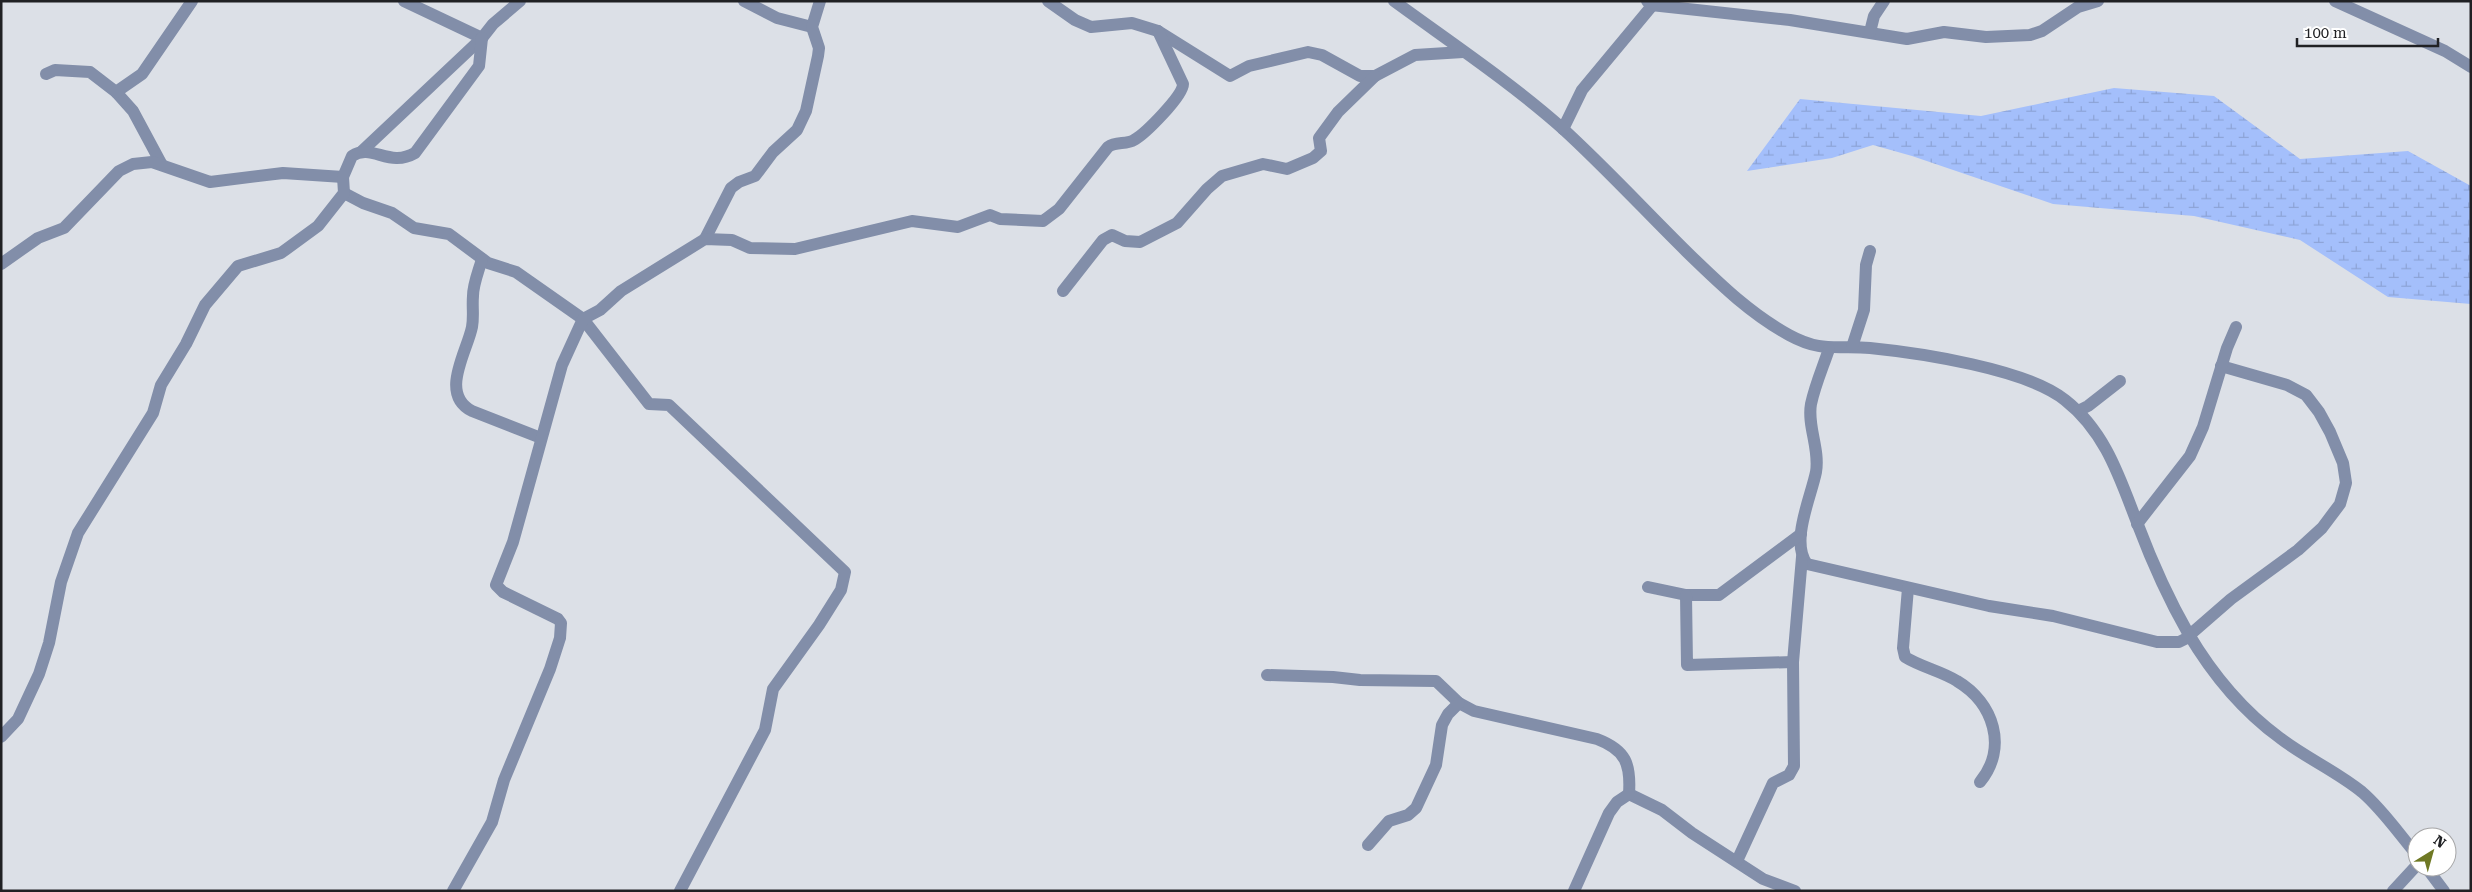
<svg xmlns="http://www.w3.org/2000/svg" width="2472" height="892" font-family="'Roboto Serif',serif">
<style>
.wetland{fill:url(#wetland-marsh)}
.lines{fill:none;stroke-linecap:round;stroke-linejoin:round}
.minor{stroke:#828ea9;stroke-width:12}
</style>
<defs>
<pattern id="wetland-marsh" width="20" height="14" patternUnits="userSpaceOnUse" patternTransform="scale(1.25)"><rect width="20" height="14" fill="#a4bffb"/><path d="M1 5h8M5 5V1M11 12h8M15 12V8" fill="none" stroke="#8da4d7"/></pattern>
</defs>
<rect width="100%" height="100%" fill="#dce0e7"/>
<!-- wetland -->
<polygon class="wetland" points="2114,88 2214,96 2300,159 2408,151 2471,186 2471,304 2388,297 2300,240 2194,216 2053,204 1912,156 1873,145 1832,158 1747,171 1800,99 1981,116"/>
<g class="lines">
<!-- minor -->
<g class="minor">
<polyline points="404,1 482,38"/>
<polyline points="744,1 777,18 812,27"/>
<polyline points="1048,1 1075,20 1091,27 1132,23 1158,31 1230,76 1249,66 1308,52 1322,55 1360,76 1375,76 1415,55 1463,52"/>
<path d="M 1394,1 C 1450,42 1510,82 1562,128 C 1607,169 1648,214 1691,256 C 1722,286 1751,314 1789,335 C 1822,353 1836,345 1870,348 C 1920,353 2027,369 2065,400 C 2106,432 2120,479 2138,525 C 2152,562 2168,598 2188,633 C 2211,672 2243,711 2280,738 C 2306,758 2336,771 2362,792 C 2383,810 2399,834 2417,855"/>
<polyline points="1647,1 1651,5 1790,20 1907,39 1944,32 1986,37 2030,35 2042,31 2078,7 2098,1"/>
<polyline points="2335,1 2445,51 2471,67"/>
<polyline points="1870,32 1874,16 1884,1"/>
<polyline points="46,74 55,70 90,72 116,92 133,111 162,165"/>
<polyline points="116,92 142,74 192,1"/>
<polyline points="1563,129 1582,90 1656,1"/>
<polyline points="362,151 482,38 493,24 520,1"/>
<polyline points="344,193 363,203 392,213 414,228 449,234 488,263 516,272 583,319 649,404 669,405 845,572 841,590 819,625 773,689 765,730 680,891"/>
<polyline points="705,239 731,188 739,182 755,176 773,152 797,130 806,111 818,56 819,48 812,27 820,1"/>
<path d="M 482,259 C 479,270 473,284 473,296 C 472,307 474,316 472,327 C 467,352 439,394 472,411 L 541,438"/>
<polyline points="1,264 38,238 64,228 119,171 133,164 152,162 210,182 283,173 343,177"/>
<polyline points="1063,291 1103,240 1112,235 1125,241 1140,242 1177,223 1207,189 1222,176 1263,164 1287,169 1313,158 1321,151 1319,138 1338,112 1375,76"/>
<polyline points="1852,347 1864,310 1866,265 1870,251"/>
<path d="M 1829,349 C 1823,367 1815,385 1811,404 C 1807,426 1820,449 1816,472 C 1811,497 1790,542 1807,564 L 1989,606 L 2053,616 L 2157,642 L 2179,642 L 2185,639 L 2231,599 L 2298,550 L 2322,528 L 2340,504 L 2346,483 L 2343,463 L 2330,432 L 2319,412 L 2306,395 L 2287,385 L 2221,366"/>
<polyline points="2078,411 2088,406 2120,381"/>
<polyline points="2137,524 2190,456 2203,427 2227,348 2236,327"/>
<polyline points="1648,587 1686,595 1719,595 1801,534"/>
<path d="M 1908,588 L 1903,648 L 1905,657 C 1921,667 1941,671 1957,681 C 1994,703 2008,748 1980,782"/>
<polyline points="1686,595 1687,665 1793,662"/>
<path d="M 1267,675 L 1333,677 L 1360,680 L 1436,681 L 1459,703 L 1474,711 L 1597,739 C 1626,750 1631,764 1629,794"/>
<path d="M 1,737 L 18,719 L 39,674 L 49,643 L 61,582 L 78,533 L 153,413 L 161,385 L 186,344 L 205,305 L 238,266 L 281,253 L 318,226 L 344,193 L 343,177 L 352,156 C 372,143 389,168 415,153 L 479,66 L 482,38"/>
<polyline points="1629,794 1662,810 1692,833 1763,879 1795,891"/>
<polyline points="1368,845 1389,821 1408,815 1416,808 1436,765 1442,725 1448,714 1459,703"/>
<polyline points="1737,861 1773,783 1789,775 1794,766 1793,662 1802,557"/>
<polyline points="2426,867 2444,891"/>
<path d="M 453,891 L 492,822 L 504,780 L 550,669 L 560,638 L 561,623 L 558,619 L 503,592 L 496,585 L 513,542 L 562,365 L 583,319 L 600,310 L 621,291 L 705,239 L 732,240 L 750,248 L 795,249 L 912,221 L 958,227 L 990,215 L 1000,219 L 1043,221 L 1059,209 L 1108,147 C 1116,141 1126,145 1134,140 C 1145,134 1183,96 1183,84 L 1158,31"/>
<polyline points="1574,891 1609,813 1617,802 1629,794"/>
<polyline points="2393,891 2417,865"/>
</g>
</g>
<!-- border -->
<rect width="2472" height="892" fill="none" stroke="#202124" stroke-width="5"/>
<!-- north arrow -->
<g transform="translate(2432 852) rotate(37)"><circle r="24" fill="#ffffff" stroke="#a6a6a7"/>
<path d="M0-4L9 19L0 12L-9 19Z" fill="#6f7924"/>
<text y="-8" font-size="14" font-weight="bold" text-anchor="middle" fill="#202124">N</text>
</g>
<!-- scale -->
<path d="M2297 38v8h141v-8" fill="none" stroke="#202124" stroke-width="2.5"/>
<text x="2304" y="38" font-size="15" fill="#202124" stroke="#ffffff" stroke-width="4" paint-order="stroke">100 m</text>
</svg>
